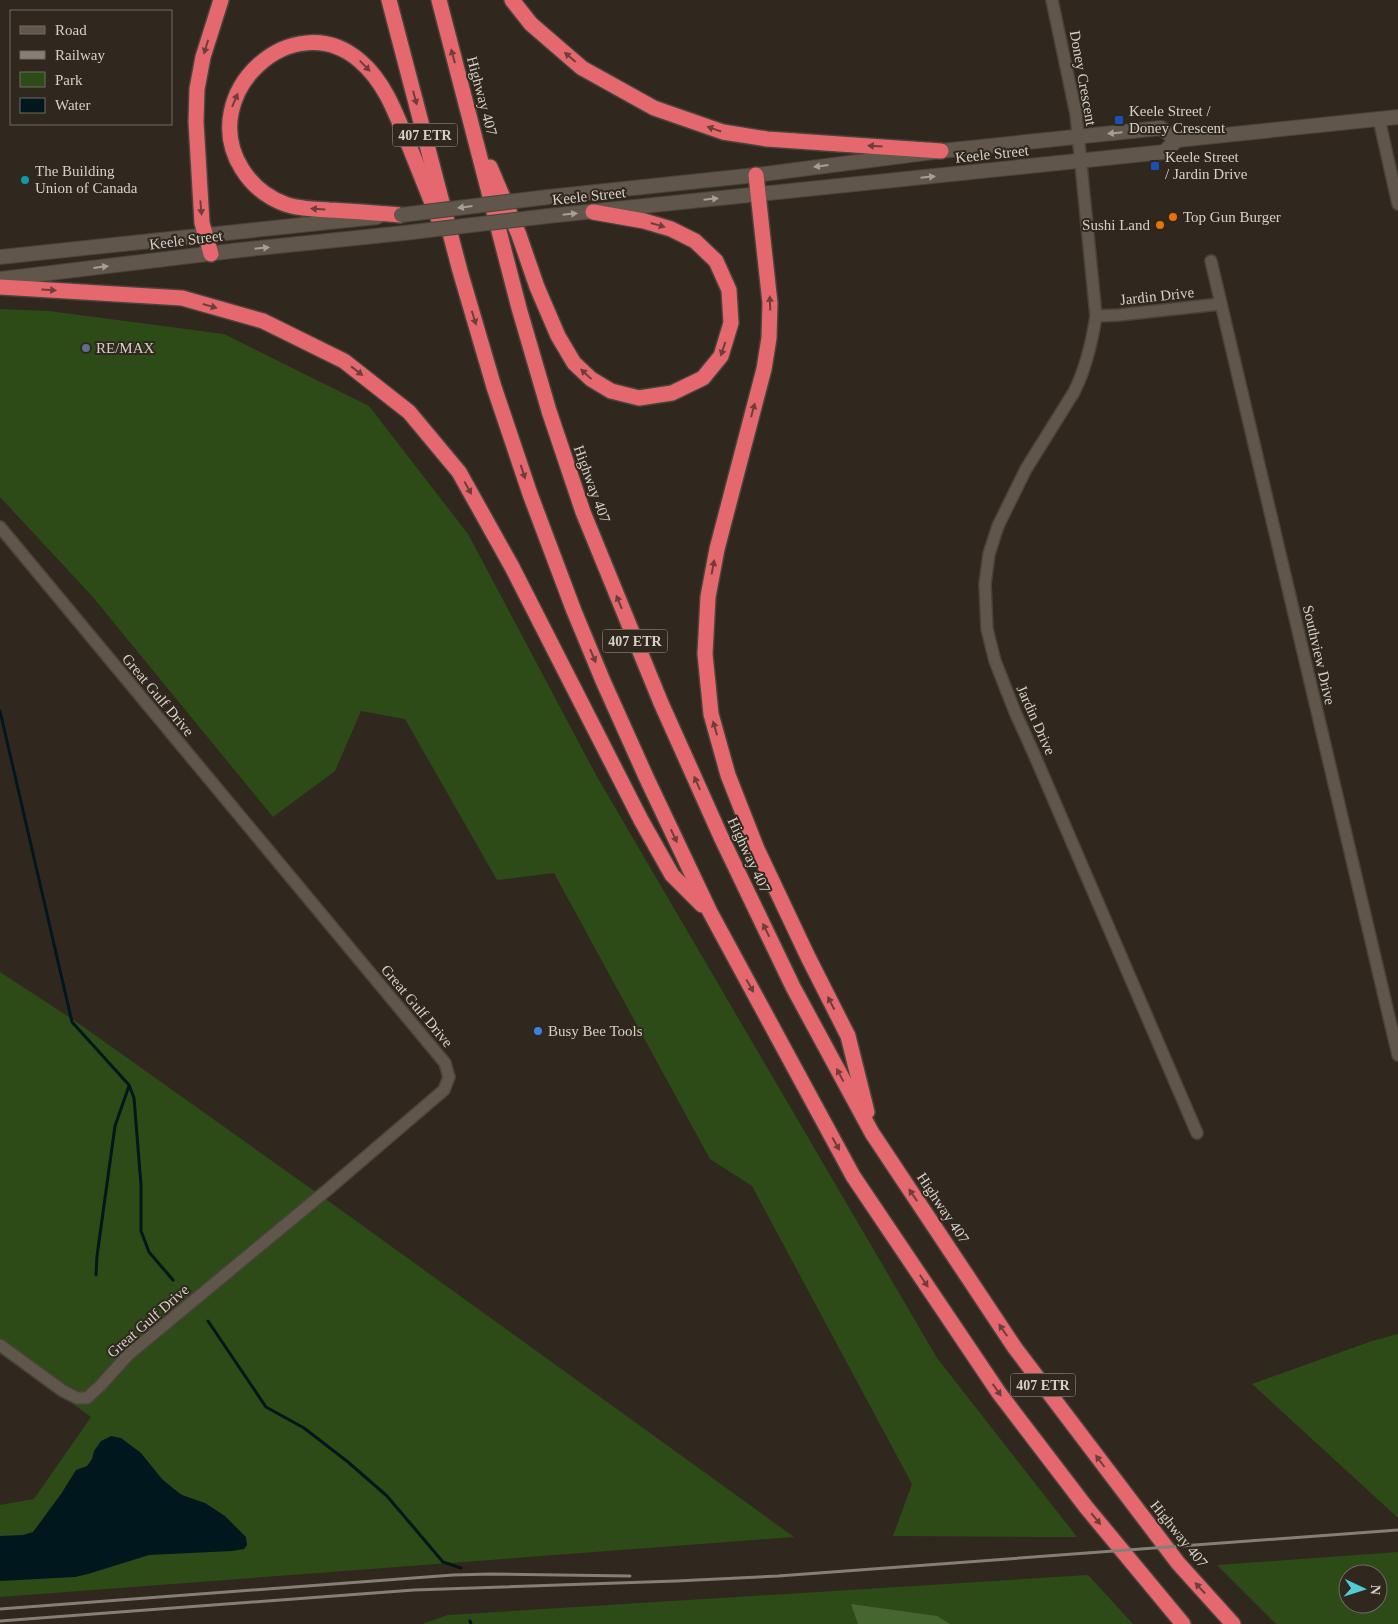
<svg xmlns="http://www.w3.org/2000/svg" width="1398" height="1624" font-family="'Times New Roman',serif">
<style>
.green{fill:#2d4b16;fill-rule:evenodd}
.forest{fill:#45662e}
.water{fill:#00171d}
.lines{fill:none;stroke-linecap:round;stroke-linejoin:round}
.stream{stroke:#00171d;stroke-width:3}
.minor-casing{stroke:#49433a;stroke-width:14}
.secondary-casing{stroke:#49433a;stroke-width:16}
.motorway-casing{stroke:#49433a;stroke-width:18}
.minor{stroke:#60564b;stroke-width:11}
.secondary{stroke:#60564b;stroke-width:14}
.motorway{stroke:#e4686e;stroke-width:15}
.rail{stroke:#867f78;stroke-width:3}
.secondary-bridge-casing{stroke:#49433a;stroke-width:16;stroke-linecap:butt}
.secondary-bridge{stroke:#60564b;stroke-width:14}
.oneway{fill:#6f3e3a}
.oneway2{fill:#a79f97}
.transit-dot{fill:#1a4fb4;stroke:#30281e;stroke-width:2}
.culture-dot{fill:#0f9aa8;stroke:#30281e;stroke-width:2}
.food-dot{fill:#e8710a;stroke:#30281e;stroke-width:2}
.service-dot{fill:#5c6f8a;stroke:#30281e;stroke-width:2}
.shop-dot{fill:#3f7fe0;stroke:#30281e;stroke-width:2}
.labels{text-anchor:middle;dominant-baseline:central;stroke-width:4;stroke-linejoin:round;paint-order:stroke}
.shield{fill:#30281e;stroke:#a49e96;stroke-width:1}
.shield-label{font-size:14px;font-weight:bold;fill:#d6d0ca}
.street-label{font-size:15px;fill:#d6d0ca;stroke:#30281e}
.poi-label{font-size:15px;fill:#d6d0ca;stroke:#30281e;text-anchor:start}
</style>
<rect width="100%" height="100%" fill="#30281e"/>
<!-- green -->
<g class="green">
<polygon points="0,309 49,311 224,334 369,406 468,534 596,775 937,1358 1077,1537 893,1536 912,1484 752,1186 710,1159 554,873 497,880 405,719 361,711 335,771 273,817 92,596 0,497"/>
<polygon points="0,972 78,1023 334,1205 794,1537 0,1597 0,1505 34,1499 91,1417 0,1351"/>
<polygon points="1398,1334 1398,1517 1397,1517 1252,1384 1372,1341"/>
<path d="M 1398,1552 L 1398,1624 L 1276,1624 L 1217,1565 ZM 1348,1574 L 1378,1574 L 1378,1604 L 1348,1604 Z"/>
<polygon points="1088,1575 1133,1624 422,1624 448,1615"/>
</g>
<!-- forest -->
<polygon class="forest" points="851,1604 937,1616 950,1624 858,1624"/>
<!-- water -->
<polygon class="water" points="111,1436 121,1438 141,1453 162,1479 174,1489 182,1495 205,1503 225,1516 246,1537 247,1545 244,1549 232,1551 149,1555 88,1574 75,1577 0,1581 0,1536 23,1535 33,1532 61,1494 76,1470 87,1466 92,1459 94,1451 101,1441"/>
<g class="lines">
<!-- stream -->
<g class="stream">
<polyline points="0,711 72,1022 129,1085 134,1098 141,1185 141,1231 149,1252 173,1280"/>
<polyline points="96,1275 97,1256 115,1126 129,1086"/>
<polyline points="208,1321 266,1407 304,1428 348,1462 387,1496 443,1562 461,1568"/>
<polyline points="470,1621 471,1624"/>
</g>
<defs>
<g id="minor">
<path d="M 1052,0 L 1076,114 L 1096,316 C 1092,342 1086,368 1074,392 L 1026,469 L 998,526 L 989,554 L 985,584 L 987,629 L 995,661 L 1015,712 L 1034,754 L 1197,1133"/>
<polyline points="1379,119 1398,204"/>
<polyline points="1211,261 1398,1055"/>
<polyline points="1096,316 1119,315 1220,304"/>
<polyline points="0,527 445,1063 449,1077 444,1090 326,1191 128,1355 101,1385 87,1398 77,1398 63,1391 0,1345"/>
</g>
<g id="secondary">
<polyline points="548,197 756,175 941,151 1161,128 1177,140"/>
<polyline points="548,216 1164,152 1177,140 1398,117"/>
<polyline points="0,257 377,217"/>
<polyline points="0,279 240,250 404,233"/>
</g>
<g id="motorway">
<polyline points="389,0 460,271 494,387 530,494 574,611 603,681 647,779 710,912 853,1176 999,1393 1086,1507 1183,1624"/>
<polyline points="439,0 519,308 549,411 583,512 661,703 721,837 793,987 872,1133 1015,1348 1178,1563 1233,1624"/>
<polyline points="512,0 531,24 582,68 654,108 723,132 767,139 941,151"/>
<polyline points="490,167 519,235 537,287 558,336 574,363 591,379 611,391 639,398 672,393 703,378 721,356 731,323 729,290 716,261 695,241 671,229 644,221 593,212"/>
<polyline points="756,175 770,303 769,338 764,369 717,549 708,597 705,654 711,714 728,775 757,849 808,957 848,1036 867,1112"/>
<path d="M 401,215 C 377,213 353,211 329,210 C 315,209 298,209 285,204 C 266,197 252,185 242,169 C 195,94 293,3 360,61 C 386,83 397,117 410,148 C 419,171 429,195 438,218"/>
<polyline points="211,254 202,223 196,122 197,89 203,57 221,0"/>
<polyline points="0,287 182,298 263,321 344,361 409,412 459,472 512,567 641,820 672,875 702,905"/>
</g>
</defs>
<!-- minor casing -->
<use href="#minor" class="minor-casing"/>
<!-- secondary casing -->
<use href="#secondary" class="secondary-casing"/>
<!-- motorway casing -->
<use href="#motorway" class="motorway-casing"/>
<!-- minor -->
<use href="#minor" class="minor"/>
<!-- secondary -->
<use href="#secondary" class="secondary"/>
<!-- motorway -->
<use href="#motorway" class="motorway"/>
<!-- rail -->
<g class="rail">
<polyline points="0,1609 453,1575 491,1574 630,1576"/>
<polyline points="0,1621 414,1590 676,1581 778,1576 1398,1530"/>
</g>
<defs>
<g id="secondary-bridge">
<polyline points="401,215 548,197"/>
<polyline points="404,233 548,216"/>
</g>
</defs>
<!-- secondary-bridge casing -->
<use href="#secondary-bridge" class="secondary-bridge-casing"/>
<!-- secondary-bridge -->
<use href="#secondary-bridge" class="secondary-bridge"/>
</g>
<!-- one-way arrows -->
<defs><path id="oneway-solid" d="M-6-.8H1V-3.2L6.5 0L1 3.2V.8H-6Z" transform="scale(1.25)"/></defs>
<g class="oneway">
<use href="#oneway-solid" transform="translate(206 47) rotate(107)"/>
<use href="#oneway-solid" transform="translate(453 56) rotate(-105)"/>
<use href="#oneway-solid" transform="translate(570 57) rotate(-139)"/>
<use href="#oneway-solid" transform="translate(365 66) rotate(46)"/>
<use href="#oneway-solid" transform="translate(415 98) rotate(75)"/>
<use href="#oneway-solid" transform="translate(235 100) rotate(-67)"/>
<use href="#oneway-solid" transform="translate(714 129) rotate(-161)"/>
<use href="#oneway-solid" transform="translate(875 146) rotate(-176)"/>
<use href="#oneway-solid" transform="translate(201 208) rotate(85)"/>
<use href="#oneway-solid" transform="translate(318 209) rotate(-176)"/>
<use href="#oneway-solid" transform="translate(658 225) rotate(16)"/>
<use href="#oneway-solid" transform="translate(49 290) rotate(3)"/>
<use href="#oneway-solid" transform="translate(770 303) rotate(-92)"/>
<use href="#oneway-solid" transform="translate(210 306) rotate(16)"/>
<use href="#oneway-solid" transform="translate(474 318) rotate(73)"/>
<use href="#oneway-solid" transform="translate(723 349) rotate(108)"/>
<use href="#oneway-solid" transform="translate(357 371) rotate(38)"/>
<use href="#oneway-solid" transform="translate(586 374) rotate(-137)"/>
<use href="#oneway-solid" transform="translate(753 410) rotate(-75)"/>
<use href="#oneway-solid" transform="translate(523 472) rotate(72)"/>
<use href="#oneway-solid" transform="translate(468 488) rotate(61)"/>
<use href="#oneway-solid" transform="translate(713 567) rotate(-79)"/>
<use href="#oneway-solid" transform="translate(619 602) rotate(-112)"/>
<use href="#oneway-solid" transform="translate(593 656) rotate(67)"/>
<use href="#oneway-solid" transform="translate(715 728) rotate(-106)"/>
<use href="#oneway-solid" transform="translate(697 783) rotate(-114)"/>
<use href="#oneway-solid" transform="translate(674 836) rotate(65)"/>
<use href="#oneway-solid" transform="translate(766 930) rotate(-116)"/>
<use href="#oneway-solid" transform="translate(750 986) rotate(61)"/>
<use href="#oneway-solid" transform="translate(831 1003) rotate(-117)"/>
<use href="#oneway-solid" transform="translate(840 1075) rotate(-118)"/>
<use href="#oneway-solid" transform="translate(836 1144) rotate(61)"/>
<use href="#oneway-solid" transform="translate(913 1195) rotate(-124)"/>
<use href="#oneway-solid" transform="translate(924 1281) rotate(56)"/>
<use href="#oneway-solid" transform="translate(1003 1330) rotate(-124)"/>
<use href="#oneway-solid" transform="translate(997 1390) rotate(55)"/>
<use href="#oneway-solid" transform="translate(1100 1461) rotate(-127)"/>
<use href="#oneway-solid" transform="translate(1096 1519) rotate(50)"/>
<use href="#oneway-solid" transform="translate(1200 1588) rotate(-133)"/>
</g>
<g class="oneway2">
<use href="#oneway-solid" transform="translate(1115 133) rotate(174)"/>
<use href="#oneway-solid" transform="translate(821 166) rotate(173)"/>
<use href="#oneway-solid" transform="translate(928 177) rotate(-6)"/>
<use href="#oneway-solid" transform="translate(711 199) rotate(-6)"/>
<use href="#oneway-solid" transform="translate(465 207) rotate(173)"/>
<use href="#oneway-solid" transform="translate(570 214) rotate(-6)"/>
<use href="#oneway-solid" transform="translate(262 248) rotate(-6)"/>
<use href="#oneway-solid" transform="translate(101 267) rotate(-7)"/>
</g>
<!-- markers -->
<g class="transit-dot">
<rect x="1114" y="115" width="10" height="10" rx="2.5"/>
<rect x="1150" y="161" width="10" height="10" rx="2.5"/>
</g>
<circle class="culture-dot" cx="25" cy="180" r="5"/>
<g class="food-dot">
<circle cx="1173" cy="217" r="5"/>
<circle cx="1160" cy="225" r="5"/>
</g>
<circle class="service-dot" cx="86" cy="348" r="5"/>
<circle class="shop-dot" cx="538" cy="1031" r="5"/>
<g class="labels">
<!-- shield labels -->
<g class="shield">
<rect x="392.5" y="123.5" width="65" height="23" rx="4"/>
<rect x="602.5" y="629.5" width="65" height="23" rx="4"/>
<rect x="1010.5" y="1373.5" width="65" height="23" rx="4"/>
</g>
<g class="shield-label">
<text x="425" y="135">407 ETR</text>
<text x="635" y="641">407 ETR</text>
<text x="1043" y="1385">407 ETR</text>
</g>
<!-- street labels -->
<g class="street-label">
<text transform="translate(1083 78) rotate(80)">Doney Crescent</text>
<text transform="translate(482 96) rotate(75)">Highway 407</text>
<text transform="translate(992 154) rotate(-6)">Keele Street</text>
<text transform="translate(589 196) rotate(-6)">Keele Street</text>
<text transform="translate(186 240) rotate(-7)">Keele Street</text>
<text transform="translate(1157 296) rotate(-6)">Jardin Drive</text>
<text transform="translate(592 484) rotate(70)">Highway 407</text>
<text transform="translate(1319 655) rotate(77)">Southview Drive</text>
<text transform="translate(158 695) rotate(50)">Great Gulf Drive</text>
<text transform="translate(1036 720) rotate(66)">Jardin Drive</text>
<text transform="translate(749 855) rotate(65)">Highway 407</text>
<text transform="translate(417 1006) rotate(50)">Great Gulf Drive</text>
<text transform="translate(943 1208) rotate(56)">Highway 407</text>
<text transform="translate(148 1321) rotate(-41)">Great Gulf Drive</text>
<text transform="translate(1179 1534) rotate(51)">Highway 407</text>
</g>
<!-- poi labels -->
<g class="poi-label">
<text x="1129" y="111">Keele Street /<tspan x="1129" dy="17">Doney Crescent</tspan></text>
<text x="1165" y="157">Keele Street<tspan x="1165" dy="17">/ Jardin Drive</tspan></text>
<text x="35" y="171">The Building<tspan x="35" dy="17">Union of Canada</tspan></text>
<text x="1183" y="217">Top Gun Burger</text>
<text x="1150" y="225" text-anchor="end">Sushi Land</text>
<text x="96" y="348">RE/MAX</text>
<text x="548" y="1031">Busy Bee Tools</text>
</g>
</g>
<!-- legend -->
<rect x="10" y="10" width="162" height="115" fill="#30281e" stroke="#726b63"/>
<rect x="20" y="26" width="25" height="8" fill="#60564b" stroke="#726b63"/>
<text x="55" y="35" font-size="15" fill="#d6d0ca">Road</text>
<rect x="20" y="51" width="25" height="8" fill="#867f78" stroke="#726b63"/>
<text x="55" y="60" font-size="15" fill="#d6d0ca">Railway</text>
<rect x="20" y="72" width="25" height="15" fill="#2d4b16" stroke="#726b63"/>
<text x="55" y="85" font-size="15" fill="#d6d0ca">Park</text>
<rect x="20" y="98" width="25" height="15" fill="#00171d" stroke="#726b63"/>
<text x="55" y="110" font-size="15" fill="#d6d0ca">Water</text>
<!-- north arrow -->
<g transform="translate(1363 1589) rotate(94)"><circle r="24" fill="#30281e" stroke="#726b63"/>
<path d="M0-4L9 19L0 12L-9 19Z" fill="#51ccd3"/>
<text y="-8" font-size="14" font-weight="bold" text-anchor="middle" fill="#d6d0ca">N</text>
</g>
</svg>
